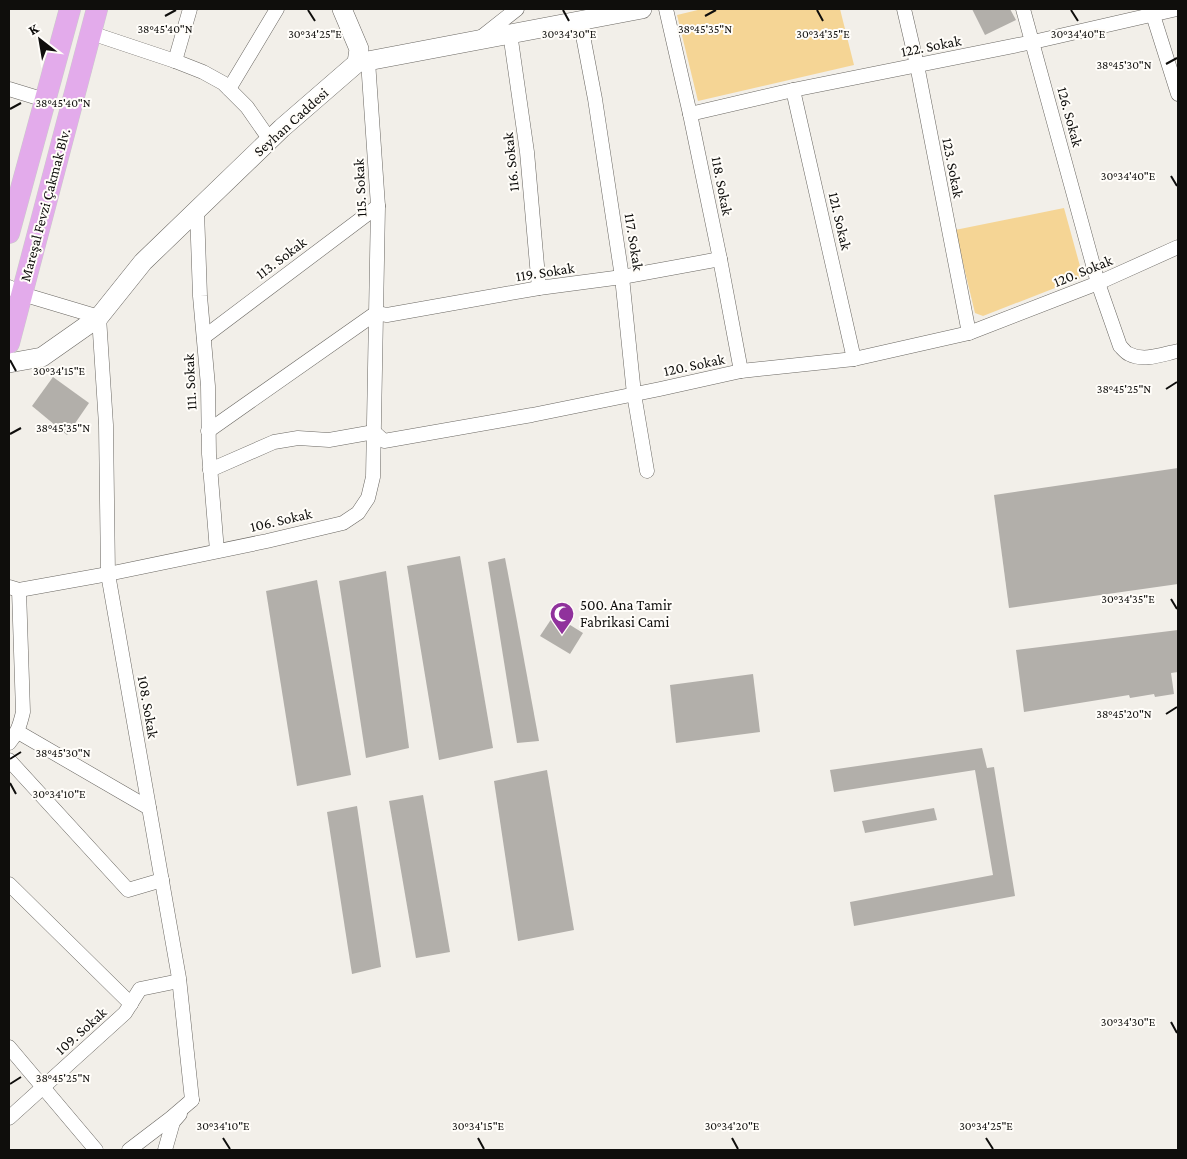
<svg xmlns="http://www.w3.org/2000/svg" width="1187" height="1159" font-family="'Crimson Pro',serif">
<style>
.green{fill:#f5d595}
.building{fill:#b2afaa}
.lines{fill:none;stroke-linecap:round;stroke-linejoin:round}
.minor-casing{stroke:#6a6762;stroke-width:15}
.secondary-casing{stroke:#6a6762;stroke-width:20}
.primary-casing{stroke:#cacaca;stroke-width:22}
.minor{stroke:#fff;stroke-width:14}
.secondary{stroke:#fff;stroke-width:19}
.primary{stroke:#e3abeb;stroke-width:21}
.ticks{fill:none;stroke:#0f0e0c;stroke-width:2}
.labels{text-anchor:middle;dominant-baseline:central;stroke-width:4;stroke-linejoin:round;paint-order:stroke}
.street-label{font-size:15px;fill:#0f0e0c;stroke:#fffdf9}
.poi-label{font-size:15px;fill:#0f0e0c;stroke:#fffdf9;text-anchor:start}
.ticks-label{font-size:12px;text-anchor:middle;fill:#0f0e0c;stroke:#fffdf9;stroke-width:4;stroke-linejoin:round;paint-order:stroke}
</style>
<rect width="100%" height="100%" fill="#f2efe9"/>
<!-- green -->
<g class="green">
<polygon points="702,9 840,9 854,65 698,101 677,15"/>
<polygon points="1064,208 1083,277 983,316 975,313 955,230"/>
</g>
<!-- building -->
<g class="building">
<polygon points="972,9 1010,9 1016,20 985,35"/>
<polygon points="53,377 89,403 67,435 32,406"/>
<polygon points="1178,468 1178,584 1009,608 994,495"/>
<polygon points="460,556 493,748 439,760 407,566"/>
<polygon points="505,558 516,616 539,741 517,743 488,562"/>
<polygon points="386,571 409,748 366,758 339,581"/>
<polygon points="317,580 351,775 297,786 266,591"/>
<polygon points="554,615 583,633 570,654 540,636"/>
<polygon points="1178,630 1178,672 1171,673 1174,694 1155,697 1154,694 1130,698 1129,695 1024,712 1016,650"/>
<polygon points="753,674 760,732 676,743 670,685"/>
<polygon points="982,748 987,768 994,767 1015,896 854,926 850,902 993,875 975,770 834,792 830,770"/>
<polygon points="547,770 574,930 518,941 494,781"/>
<polygon points="423,795 450,952 416,958 389,801"/>
<polygon points="357,806 381,967 352,974 327,812"/>
<polygon points="934,808 937,820 865,833 862,821"/>
</g>
<g class="lines">
<defs>
<g id="minor">
<polyline points="666,9 690,114 720,259 741,371"/>
<polyline points="904,9 917,65 969,333"/>
<path d="M 1023,9 L 1098,283 L 1120,346 C 1123,349 1126,353 1129,354 C 1144,362 1163,354 1178,351"/>
<polyline points="1153,15 1178,94"/>
<polyline points="580,20 595,99 622,277 634,394 647,471"/>
<polyline points="91,33 175,61 203,72 223,83 247,107 270,140"/>
<polyline points="510,33 527,152 539,288"/>
<polyline points="479,39 517,9"/>
<polyline points="175,61 190,9"/>
<polyline points="9,89 45,100"/>
<polyline points="229,89 277,9"/>
<polyline points="793,90 854,359"/>
<polyline points="690,114 793,90 1033,42 1177,9"/>
<polyline points="197,211 200,296 208,386 209,454 217,551"/>
<polyline points="9,287 22,294 99,317 106,425 108,574 179,978 192,1100"/>
<polyline points="376,313 387,315 539,288 622,277 720,259"/>
<polyline points="204,337 378,206"/>
<polyline points="208,431 376,313"/>
<polyline points="210,470 274,442 298,438 329,440 374,432 384,441 532,415 660,389 741,371 854,359 969,333 1098,283 1178,247"/>
<polyline points="9,587 19,590 108,574 267,541 343,523 358,513 368,498 373,477 378,206 368,61"/>
<polyline points="18,732 149,808"/>
<path d="M 9,743 C 17,734 20,725 23,712 L 19,590"/>
<polyline points="9,760 128,890 162,880"/>
<polyline points="9,884 131,1004"/>
<polyline points="9,1047 96,1150"/>
<polyline points="9,1118 125,1013 140,989 179,981"/>
<polyline points="129,1150 171,1118 192,1100"/>
<polyline points="165,1150 173,1122 180,1114"/>
</g>
<g id="secondary">
<polyline points="342,9 359,49 357,63"/>
<polyline points="9,363 42,357 99,317 143,262 282,128 357,63 642,9"/>
</g>
<g id="primary">
<polyline points="9,233 70,9"/>
<polyline points="9,343 97,9"/>
</g>
</defs>
<!-- minor casing -->
<use href="#minor" class="minor-casing"/>
<!-- secondary casing -->
<use href="#secondary" class="secondary-casing"/>
<!-- primary casing -->
<use href="#primary" class="primary-casing"/>
<!-- minor -->
<use href="#minor" class="minor"/>
<!-- secondary -->
<use href="#secondary" class="secondary"/>
<!-- primary -->
<use href="#primary" class="primary"/>
</g>
<!-- ticks -->
<path class="ticks" d="M 308,10 L 315,21M 563,10 L 569,21M 817,10 L 823,21M 1071,10 L 1078,21M 165,16 L 176,10M 705,16 L 716,10M 1166,64 L 1177,58M 10,109 L 21,103M 1171,176 L 1177,186M 10,360 L 16,371M 1166,389 L 1177,382M 10,434 L 21,428M 1171,599 L 1177,609M 1166,714 L 1177,707M 10,759 L 21,752M 10,783 L 16,794M 1171,1022 L 1177,1033M 10,1084 L 21,1077M 223,1138 L 230,1149M 478,1138 L 484,1149M 732,1138 L 738,1149M 986,1138 L 993,1149"/>
<!-- icons -->
<defs>
<symbol id="mosque-pin" viewBox="-11 -11 22 30"><path d="M0 17L-7.5 6A9.5 9.5 0 1 1 7.5 6Z" fill="#90329c" stroke="#fffdf9"/><path d="M3.5-4.9A6 6 0 1 0 3.5 4.9A5 5 0 1 1 3.5-4.9Z" fill="#fff"/></symbol>
</defs>
<g fill-rule="evenodd">
<use href="#mosque-pin" x="548" y="600" width="28" height="38"/>
</g>
<g class="labels">
<!-- street labels -->
<g class="street-label">
<text transform="translate(931 46) rotate(-11)">122. Sokak</text>
<text transform="translate(1070 117) rotate(75)">126. Sokak</text>
<text transform="translate(291 122) rotate(-42)">Seyhan Caddesi</text>
<text transform="translate(511 162) rotate(-96)">116. Sokak</text>
<text transform="translate(953 168) rotate(79)">123. Sokak</text>
<text transform="translate(722 186) rotate(79)">118. Sokak</text>
<text transform="translate(360 188) rotate(-93)">115. Sokak</text>
<text transform="translate(45 205) rotate(-75)">Mareşal Fevzi Çakmak Blv.</text>
<text transform="translate(840 221) rotate(77)">121. Sokak</text>
<text transform="translate(634 242) rotate(81)">117. Sokak</text>
<text transform="translate(281 258) rotate(-37)">113. Sokak</text>
<text transform="translate(1083 271) rotate(-22)">120. Sokak</text>
<text transform="translate(545 272) rotate(-9)">119. Sokak</text>
<text transform="translate(694 365) rotate(-12)">120. Sokak</text>
<text transform="translate(190 382) rotate(-93)">111. Sokak</text>
<text transform="translate(281 520) rotate(-13)">106. Sokak</text>
<text transform="translate(148 707) rotate(80)">108. Sokak</text>
<text transform="translate(81 1031) rotate(-42)">109. Sokak</text>
</g>
<!-- poi labels -->
<g class="poi-label">
<text x="580" y="605">500. Ana Tamir<tspan x="580" dy="17">Fabrikasi Cami</tspan></text>
</g>
</g>
<g class="ticks-label">
<text x="165" y="33">38°45'40"N</text>
<text x="705" y="33">38°45'35"N</text>
<text x="315" y="38">30°34'25"E</text>
<text x="569" y="38">30°34'30"E</text>
<text x="823" y="38">30°34'35"E</text>
<text x="1078" y="38">30°34'40"E</text>
<text x="1124" y="69">38°45'30"N</text>
<text x="63" y="107">38°45'40"N</text>
<text x="1128" y="180">30°34'40"E</text>
<text x="59" y="375">30°34'15"E</text>
<text x="1124" y="393">38°45'25"N</text>
<text x="63" y="432">38°45'35"N</text>
<text x="1128" y="603">30°34'35"E</text>
<text x="1124" y="718">38°45'20"N</text>
<text x="63" y="757">38°45'30"N</text>
<text x="59" y="798">30°34'10"E</text>
<text x="1128" y="1026">30°34'30"E</text>
<text x="63" y="1082">38°45'25"N</text>
<text x="223" y="1130">30°34'10"E</text>
<text x="478" y="1130">30°34'15"E</text>
<text x="732" y="1130">30°34'20"E</text>
<text x="986" y="1130">30°34'25"E</text>
</g>
<!-- border -->
<rect width="1187" height="1159" fill="none" stroke="#0f0e0c" stroke-width="20"/>
<!-- north arrow -->
<g transform="translate(40 40) rotate(329)" stroke="#fffdf9" stroke-width="4" paint-order="stroke">
<path d="M0-4L9 19L0 12L-9 19Z" fill="#0f0e0c"/>
<text y="-8" font-size="14" font-weight="bold" text-anchor="middle" fill="#0f0e0c">K</text>
</g>
</svg>
